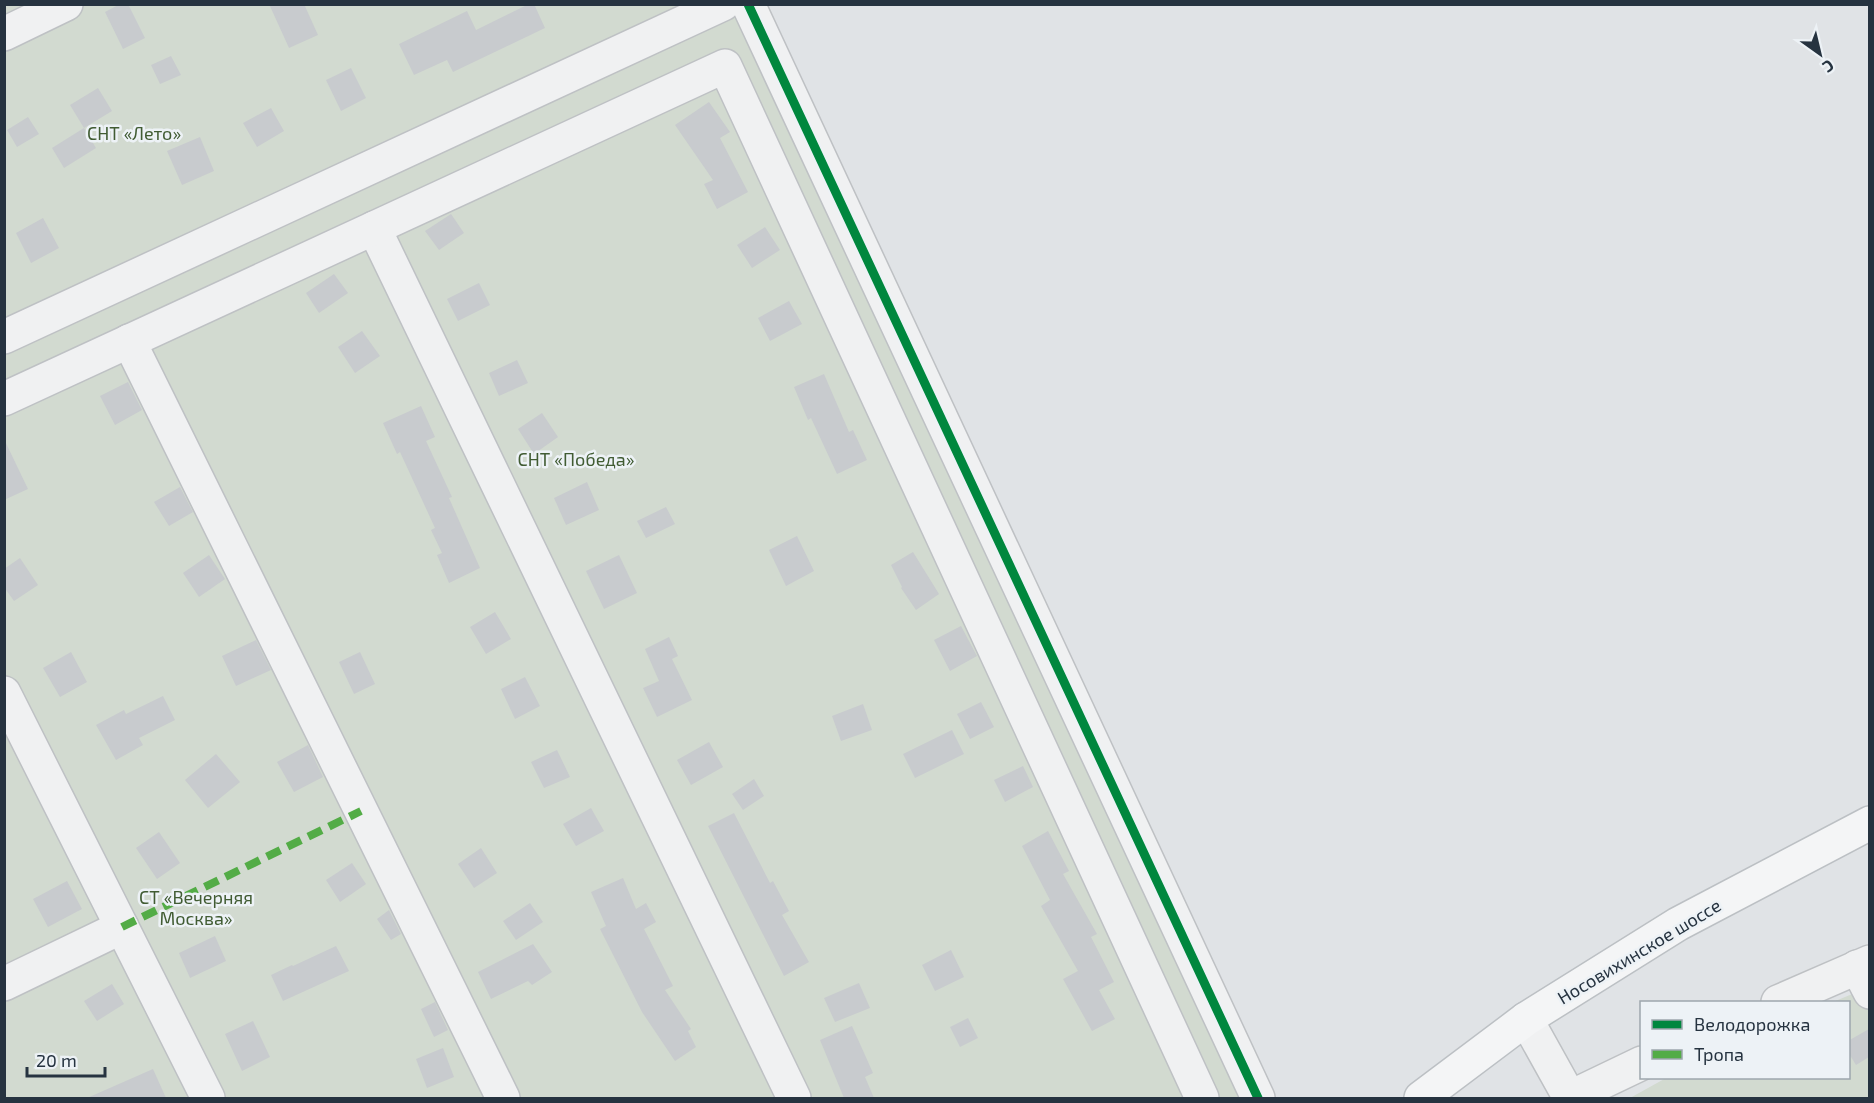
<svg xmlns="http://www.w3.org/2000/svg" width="1874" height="1103" font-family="'Exo 2',sans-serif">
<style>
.green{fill:#d2dad0}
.building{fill:#c8cbce}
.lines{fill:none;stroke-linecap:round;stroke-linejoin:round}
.minor-casing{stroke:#bec1c4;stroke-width:36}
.major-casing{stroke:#bcc0c4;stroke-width:36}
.minor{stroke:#f0f1f2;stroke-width:33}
.major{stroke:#f4f5f6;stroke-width:33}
.quiet{stroke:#53ac46;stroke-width:8;stroke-dasharray:15 8;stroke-linecap:butt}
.cycleway-casing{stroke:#edf2f6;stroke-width:13}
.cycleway{stroke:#00873e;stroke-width:9}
.labels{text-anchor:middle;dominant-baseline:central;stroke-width:5;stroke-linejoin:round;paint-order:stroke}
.park-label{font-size:18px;fill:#415c33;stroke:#edf2f6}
.street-label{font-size:18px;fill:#263340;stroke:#edf2f6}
</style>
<rect width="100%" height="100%" fill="#e0e3e6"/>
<!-- green -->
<g class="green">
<polygon points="4,5 748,5 1258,1098 5,1098"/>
<polygon points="1869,987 1869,1098 1630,1098 1666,1078 1848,1078 1848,1002 1833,1002"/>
</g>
<!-- building -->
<g class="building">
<polygon points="120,4 128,4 145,38 123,49 105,12"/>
<polygon points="269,4 304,4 318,35 289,48"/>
<polygon points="529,4 534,4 545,28 453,72 447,60 414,75 399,44 467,11 476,30"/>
<polygon points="171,56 181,75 160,84 151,65"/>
<polygon points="351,68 366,98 341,111 326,80"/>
<polygon points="98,88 112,111 84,128 70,105"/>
<polygon points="709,102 730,132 720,138 748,192 717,209 704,184 713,180 675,125"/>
<polygon points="271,108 284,131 257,147 243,123"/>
<polygon points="28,117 39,134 17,147 7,130"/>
<polygon points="84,128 96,148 64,168 52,148"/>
<polygon points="200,137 214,171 182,185 167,151"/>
<polygon points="451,214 464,233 439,250 425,231"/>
<polygon points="43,218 59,248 31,263 16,233"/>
<polygon points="765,227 780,250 752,268 737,245"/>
<polygon points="334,274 348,293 319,313 306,293"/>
<polygon points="479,283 490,305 458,321 447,299"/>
<polygon points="789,301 802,324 770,341 758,318"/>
<polygon points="362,331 380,356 355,373 338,347"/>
<polygon points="517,360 528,383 499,396 489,373"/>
<polygon points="824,374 849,432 853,430 867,460 837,474 811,418 808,420 794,387"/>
<polygon points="128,382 142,410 115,425 100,396"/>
<polygon points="421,406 435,437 426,441 452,497 449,498 480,568 449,583 437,555 442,553 431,530 435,528 400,452 397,454 383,423"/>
<polygon points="542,413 558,437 534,454 518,429"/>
<polygon points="4,439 28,489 4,500"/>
<polygon points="587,482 599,510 566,525 554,498"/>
<polygon points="180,487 193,512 169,526 154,502"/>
<polygon points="666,507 675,524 646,538 637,521"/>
<polygon points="797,536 814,571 786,586 769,550"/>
<polygon points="913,552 939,594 916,610 901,588 902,587 891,565"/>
<polygon points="209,555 225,579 199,597 183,573"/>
<polygon points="619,555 637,593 604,609 586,571"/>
<polygon points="20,558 38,585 14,601 4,587 4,569"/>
<polygon points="495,612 511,639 486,654 470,627"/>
<polygon points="961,626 977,656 950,671 934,640"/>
<polygon points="669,637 678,656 672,659 692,700 657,717 643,688 659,681 645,649"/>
<polygon points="256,640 271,670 236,686 222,656"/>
<polygon points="71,652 87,682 60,697 43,668"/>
<polygon points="360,652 375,684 354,694 339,662"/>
<polygon points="525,677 540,706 515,719 501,689"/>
<polygon points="163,696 175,720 139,738 143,745 116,760 96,725 124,710 126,714"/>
<polygon points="981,702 994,727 970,739 957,714"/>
<polygon points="863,704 872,730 841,741 832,716"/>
<polygon points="952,730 964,754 915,778 903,754"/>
<polygon points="709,742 723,767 691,785 677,760"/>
<polygon points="308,745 323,777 294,792 277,762"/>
<polygon points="557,750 570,777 544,788 531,762"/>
<polygon points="216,754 240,782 208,808 185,780"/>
<polygon points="1023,766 1033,787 1005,802 994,780"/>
<polygon points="754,779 764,796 743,810 732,794"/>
<polygon points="591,808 604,831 576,846 563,824"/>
<polygon points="734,813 770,883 773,881 789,911 782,915 809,962 784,976 708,826"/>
<polygon points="1048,831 1069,871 1063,874 1097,934 1091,937 1114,982 1099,990 1115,1019 1092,1031 1063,979 1078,971 1041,906 1050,900 1022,846"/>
<polygon points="159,832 180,863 157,879 136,848"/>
<polygon points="481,848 497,873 474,888 458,864"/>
<polygon points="352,863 366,884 340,902 326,880"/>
<polygon points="623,878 636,909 646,903 656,922 644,929 673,986 665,990 691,1029 688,1031 696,1047 675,1061 642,1012 600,929 606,926 591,892"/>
<polygon points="67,881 82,909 48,927 33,899"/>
<polygon points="530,903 543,922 516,940 503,921"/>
<polygon points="389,910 401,934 391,940 377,919"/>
<polygon points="215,936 226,961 190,978 179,953"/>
<polygon points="533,944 552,972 532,985 528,981 491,999 478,972"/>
<polygon points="336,946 349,971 283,1001 271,975 292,965 293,966"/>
<polygon points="951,950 964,977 935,991 922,965"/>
<polygon points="859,983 870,1008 835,1022 824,998"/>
<polygon points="112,984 124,1004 97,1021 84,1001"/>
<polygon points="435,1002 448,1030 434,1037 421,1009"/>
<polygon points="968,1018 978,1038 960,1047 950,1027"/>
<polygon points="253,1021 270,1057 242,1071 225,1034"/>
<polygon points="852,1026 873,1073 865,1077 874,1098 844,1098 820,1040"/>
<polygon points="1869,1029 1869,1057 1856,1065 1848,1052 1848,1041"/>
<polygon points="443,1048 454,1077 427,1088 416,1059"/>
<polygon points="153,1069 166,1098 87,1098"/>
</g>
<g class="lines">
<defs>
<g id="minor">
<polyline points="748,4 1258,1098"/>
<polyline points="4,34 66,4"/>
<polyline points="374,228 794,1098"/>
<polyline points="4,337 723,4"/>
<polyline points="129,341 503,1098"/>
<polyline points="4,399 725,66 1202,1098"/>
<polyline points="4,693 208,1098"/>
<polyline points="1857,967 1870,992"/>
<polyline points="4,984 122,927"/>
<polyline points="1778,1002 1870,962"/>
<polyline points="1526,1019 1570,1098"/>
<polyline points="1569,1098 1642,1063"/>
</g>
<polyline id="major" points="1421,1098 1526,1019 1678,924 1870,823"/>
</defs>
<!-- minor casing -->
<use href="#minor" class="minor-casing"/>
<!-- major casing -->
<use href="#major" class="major-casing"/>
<!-- minor -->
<use href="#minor" class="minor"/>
<!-- major -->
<use href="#major" class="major"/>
<!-- quiet -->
<polyline class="quiet" points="122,927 361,811"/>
<defs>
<polyline id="cycleway" points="748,4 1258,1098"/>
</defs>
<!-- cycleway casing -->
<use href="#cycleway" class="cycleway-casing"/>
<!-- cycleway -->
<use href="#cycleway" class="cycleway"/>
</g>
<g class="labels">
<!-- park labels -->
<g class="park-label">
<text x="134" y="133">СНТ «Лето»</text>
<text x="576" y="459">СНТ «Победа»</text>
<text x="196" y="897">СТ «Вечерняя<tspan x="196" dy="21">Москва»</tspan></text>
</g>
<!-- street labels -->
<g class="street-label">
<text transform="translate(1639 951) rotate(-31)">Носовихинское шоссе</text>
</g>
</g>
<!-- border -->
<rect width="1874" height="1103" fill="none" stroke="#263340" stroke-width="12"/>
<!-- legend -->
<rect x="1640" y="1001" width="210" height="78" fill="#edf2f6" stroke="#9da6ad" stroke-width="1.5"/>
<rect x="1652" y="1020" width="30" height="9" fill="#00873e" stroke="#9da6ad" stroke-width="1.5"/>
<text x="1694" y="1031" font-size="18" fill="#263340">Велодорожка</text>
<rect x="1652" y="1050" width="30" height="9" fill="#53ac46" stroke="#9da6ad" stroke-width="1.5"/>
<text x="1694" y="1061" font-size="18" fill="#263340">Тропа</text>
<!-- north arrow -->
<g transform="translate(1820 54) rotate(146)" stroke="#edf2f6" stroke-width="4.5" paint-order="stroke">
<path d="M0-4.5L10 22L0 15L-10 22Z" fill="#263340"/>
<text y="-9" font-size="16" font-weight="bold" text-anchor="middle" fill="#263340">С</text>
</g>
<!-- scale -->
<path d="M27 1067v9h78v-9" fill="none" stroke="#263340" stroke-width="3"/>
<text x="36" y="1067" font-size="18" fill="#263340" stroke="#edf2f6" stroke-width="4.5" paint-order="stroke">20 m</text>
</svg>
